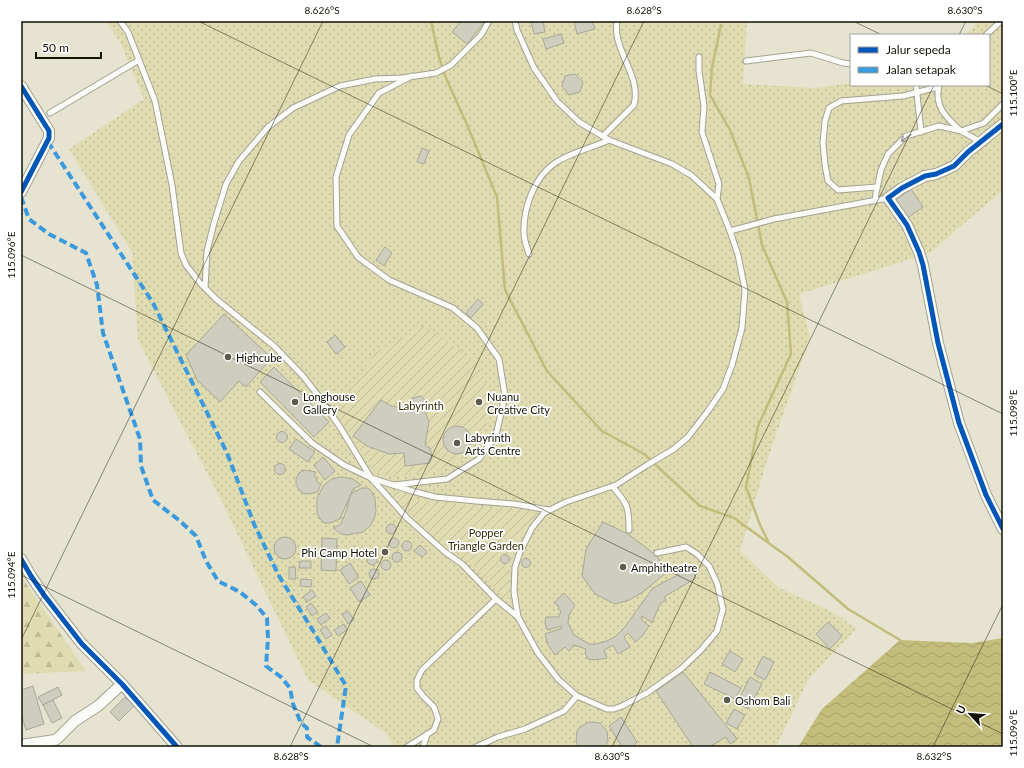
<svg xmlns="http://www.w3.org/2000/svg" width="1024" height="768" font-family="Lato,sans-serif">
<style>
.forest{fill:url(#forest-firs)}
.park{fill:url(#park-dots)}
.garden{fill:url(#garden-furrows)}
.water{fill:url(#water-waves)}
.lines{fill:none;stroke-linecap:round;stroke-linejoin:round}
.stream{stroke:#c3bd7b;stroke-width:2.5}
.building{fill:#cecdbe;stroke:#a9a899}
.service-casing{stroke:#a3a293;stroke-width:7}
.minor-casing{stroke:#a3a293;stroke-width:12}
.service{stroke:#fbfbf8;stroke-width:5}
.minor{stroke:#fbfbf8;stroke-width:10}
.quiet{stroke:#3a9add;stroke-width:4;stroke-dasharray:8 4;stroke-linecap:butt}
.cycleway-casing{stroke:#fff;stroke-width:8}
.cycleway{stroke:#0057b8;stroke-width:5}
.oneway{stroke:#9e9d97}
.ticks{fill:none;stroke:#121105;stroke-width:1;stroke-opacity:0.45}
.poi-dot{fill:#5c5b4c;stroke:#fff;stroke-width:1.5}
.labels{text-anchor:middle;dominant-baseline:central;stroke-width:3.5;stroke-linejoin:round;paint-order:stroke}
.poi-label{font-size:11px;fill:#121105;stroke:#fff;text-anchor:start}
.park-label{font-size:11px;fill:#332f09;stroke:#fff}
.neatline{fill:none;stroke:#121105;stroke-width:1.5}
.ticks-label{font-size:10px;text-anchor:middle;fill:#121105}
</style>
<defs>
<pattern id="forest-firs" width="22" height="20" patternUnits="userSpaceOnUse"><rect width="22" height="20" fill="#e0dcb1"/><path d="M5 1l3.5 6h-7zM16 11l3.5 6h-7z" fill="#bfbc97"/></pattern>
<pattern id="park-dots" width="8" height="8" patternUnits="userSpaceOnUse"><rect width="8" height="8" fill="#e0dcb1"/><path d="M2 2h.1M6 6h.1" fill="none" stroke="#bfbc97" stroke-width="1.8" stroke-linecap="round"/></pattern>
<pattern id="garden-furrows" width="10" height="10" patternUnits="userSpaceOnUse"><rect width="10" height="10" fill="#e0dcb1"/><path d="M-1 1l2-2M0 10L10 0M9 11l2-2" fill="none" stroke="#bfbc97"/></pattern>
<pattern id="water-waves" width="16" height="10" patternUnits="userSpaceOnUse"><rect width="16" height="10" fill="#c3bd7b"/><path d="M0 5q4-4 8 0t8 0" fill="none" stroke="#a6a169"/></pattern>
</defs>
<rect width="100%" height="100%" fill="#e6e4d1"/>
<!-- forest -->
<polygon class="forest" points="21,576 86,671 21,674"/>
<!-- park -->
<polygon class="park" points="106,21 747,21 743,84 815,88 851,83 851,85 989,85 989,35 965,35 980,21 1003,21 1003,190 930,253 799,294 810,337 766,464 740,551 779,588 827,609 857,628 808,680 776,747 395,747 387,734 308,680 222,502 138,340 132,252 69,149 144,99 121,44"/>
<!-- garden -->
<g class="garden">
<polygon points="426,325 481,366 489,398 487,427 475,451 446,468 428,472 393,477 373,470 334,412 376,352"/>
<path d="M 398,491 L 420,500 L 487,507 L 526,508 L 534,510 L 537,514 L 520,536 L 510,566 L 510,597 L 506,601 C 499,594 494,587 487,580 C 479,572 471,565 462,557 C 448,545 390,512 393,492 Z"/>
</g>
<!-- water -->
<polygon class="water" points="1003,638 1003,747 798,747 822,709 900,640 972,643"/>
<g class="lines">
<!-- stream -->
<g class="stream">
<polyline points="431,21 439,57 446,78 468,127 497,197 505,290 547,371 602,431 644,454 700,506 734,518 788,557 848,609 900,640"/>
<polyline points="721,25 712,67 710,95 730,130 749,178 762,245 787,302 791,354 758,426 746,487 760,525 768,541"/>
</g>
</g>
<!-- building -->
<g class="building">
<polygon points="461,21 485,21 467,44 452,32"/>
<polygon points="531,21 543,21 545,32 534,34"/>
<polygon points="574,21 592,21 595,29 577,34"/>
<polygon points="561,34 564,43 546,49 543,39"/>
<polygon points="575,74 583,82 580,92 569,95 562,86 565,76"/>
<polygon points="422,148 429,151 424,164 417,162"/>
<polygon points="911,189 923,207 906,219 894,201"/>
<polygon points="385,247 392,253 384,266 376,260"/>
<polygon points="478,299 483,304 471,318 466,313"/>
<polygon points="224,314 272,358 246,387 239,381 220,402 197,380 186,355"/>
<polygon points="335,335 345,347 336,354 327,342"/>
<polygon points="274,367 329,422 314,437 260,382"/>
<polygon points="421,396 429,404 425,411 429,422 425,445 430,448 432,457 430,463 405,466 404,453 389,454 367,446 353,436 381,400 391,406 401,408 413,398"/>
<circle cx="457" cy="440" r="14"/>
<circle cx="282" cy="437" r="5.5"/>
<polygon points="296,439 315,452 308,462 289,449"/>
<polygon points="323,457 335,471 325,480 314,465"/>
<circle cx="280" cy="469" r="5.5"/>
<polygon points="304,470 316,472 314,476 316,477 317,482 321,484 318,491 315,493 305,494 300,491 296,485 296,479 299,473"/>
<polygon points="341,477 353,479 361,485 353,489 340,519 330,523 324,523 320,519 317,513 317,498 324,485 332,479"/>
<polygon points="362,488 368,488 372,492 375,498 376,512 374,519 370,526 363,532 347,535 341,534 333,528 341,524 347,509 350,496 352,493"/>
<polygon points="603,522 628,534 657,556 667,572 643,592 629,600 615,604 595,594 582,576 586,549"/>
<circle cx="391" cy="529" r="5"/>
<circle cx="285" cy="548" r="11"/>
<circle cx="394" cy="543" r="5"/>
<polygon points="322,538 337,539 336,571 321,570"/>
<circle cx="407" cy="546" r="5"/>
<polygon points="420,545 427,552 422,557 414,551"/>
<circle cx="358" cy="554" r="5"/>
<circle cx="397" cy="557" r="5"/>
<circle cx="505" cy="559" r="4.5"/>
<circle cx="372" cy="560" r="5"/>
<circle cx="526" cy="563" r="4.5"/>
<circle cx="386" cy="565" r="5"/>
<polygon points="300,561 311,561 311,568 299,568"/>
<polygon points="350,563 359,577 349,584 340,570"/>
<polygon points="289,567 295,567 296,579 289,579"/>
<polygon points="691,568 696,578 664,597 666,600 660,604 652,623 642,616 641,619 649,626 643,635 636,642 628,633 624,637 630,647 618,654 613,645 604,650 607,658 595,660 588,659 585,653 586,649 574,645 569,651 565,647 555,655 548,645 545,634 562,628 561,626 547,630 545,623 546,617 559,617 561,611 558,609 559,606 554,603 564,593 575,605 569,615 568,623 574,635 589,644 596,644 607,641 616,636 624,628 653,588"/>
<circle cx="374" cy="574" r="5"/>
<polygon points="301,579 312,580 311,587 300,586"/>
<polygon points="361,581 370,595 359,602 350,588"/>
<polygon points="312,590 316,596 307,602 303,597"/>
<polygon points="311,603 318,612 312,616 306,607"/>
<polygon points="348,611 354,620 348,624 342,614"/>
<polygon points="326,613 330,618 321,625 317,619"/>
<polygon points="828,622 842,636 830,649 816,634"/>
<polygon points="344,624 347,630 338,636 334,630"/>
<polygon points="326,626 332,635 326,639 320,630"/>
<polygon points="730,651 743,659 735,672 722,664"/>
<polygon points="763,656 774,662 765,680 754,674"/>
<polygon points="683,672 737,739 730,744 726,737 709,747 693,747 656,691"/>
<polygon points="710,672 741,688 735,699 704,684"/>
<polygon points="750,677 762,684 748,709 737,703"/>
<polygon points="33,686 44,724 26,730 21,713 21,690"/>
<polygon points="58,687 62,695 43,705 38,697"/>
<polygon points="125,697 134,706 119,721 110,712"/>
<polygon points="53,700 62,718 52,723 43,705"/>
<polygon points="734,709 745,715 737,729 726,723"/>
<polygon points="621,717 637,742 634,745 635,747 622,747 609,726"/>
<polygon points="589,722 600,723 607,731 608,741 605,747 579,747 576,742 577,731 580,727"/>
</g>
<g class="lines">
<defs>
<g id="service">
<polyline points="120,21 128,32 155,101 172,185 181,253 186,265 200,283 216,299 274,346 303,376 320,398 340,427 371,478 407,518 445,552 462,564 496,599 518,617 538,653 558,679 577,696 607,709 614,709 622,706 647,693 681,669 701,650 717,631 723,609 717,583 709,566 697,554 686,547 657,553"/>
<polyline points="515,21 517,30 534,68 557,101 579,122 609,140 672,164 691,175 717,199 730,231 738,255 745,290 742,328 732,365 723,389 708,411 688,437 674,449 647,465 616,485 566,502 544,513 532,528 520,552 515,567 514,592 518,617"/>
<polyline points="986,35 1001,21"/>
<polyline points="699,57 699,71 704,106 702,132 719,184 717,199"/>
<polyline points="746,61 811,53 843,63 851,64"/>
<polyline points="916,85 921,132"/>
<path d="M 939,85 C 934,107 946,117 961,131 L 984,123 L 1003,104"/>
<polyline points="50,113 139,60"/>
<path d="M 603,136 L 634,105 C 642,75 612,51 617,21"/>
<polyline points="877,187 838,190 828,181 825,165 823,143 825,121 829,108 841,101 903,96 938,87"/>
<polyline points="875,201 876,193 881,170 888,154 906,136 939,126 961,131 981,142"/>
<polyline points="730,231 774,219 888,198"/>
<path d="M 529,254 C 527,248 524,240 524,233 C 523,209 534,177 555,163 C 571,152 592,148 609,140"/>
<polyline points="205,288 207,251 214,223 226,184 239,161 268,127 293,108 340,86 375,79 402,78 436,73 451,65 481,35 489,21"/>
<polyline points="260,392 312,443 344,465 371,478 412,491 435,497 476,501 514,504 549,510"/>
<polyline points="394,485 447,479 479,459 496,435 505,396 499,359 477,328 453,308 389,280 358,257 337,226 336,177 349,135 379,93 412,76"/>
<path d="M 613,487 C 628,504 629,508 629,530"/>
<polyline points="407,747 434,730 438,719 434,707 423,696 417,688 417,680 422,670 496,599"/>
<polyline points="423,747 427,734"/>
<polyline points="476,747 498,737 525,729 564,711 577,696"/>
</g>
<g id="minor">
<polyline points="21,86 49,131 49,138 21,192"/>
<polyline points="1003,124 968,152 954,166 936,174 925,176 902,188 888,198 907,225 919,252 923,265 938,343 959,423 986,495 1003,529"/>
<polyline points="21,559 31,576 44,595 82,644 122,684 177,747"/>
<polyline points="21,745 55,740 58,738 75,721 98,706 122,684"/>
</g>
</defs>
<!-- service casing -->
<use href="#service" class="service-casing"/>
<!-- minor casing -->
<use href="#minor" class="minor-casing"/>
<!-- service -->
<use href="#service" class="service"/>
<!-- minor -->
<use href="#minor" class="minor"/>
<!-- quiet -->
<g class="quiet">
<polyline points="48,142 153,303 227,453 254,524 279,576 312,629 346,686 337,747"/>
<polyline points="21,197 29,219 49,234 86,253 97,285 103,333 140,439 141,466 153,500 180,521 196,536 206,561 218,581 240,592 256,605 267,618 268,638 266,666 281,677 290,688 293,704 301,723 307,728 307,737 321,747"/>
</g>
<defs>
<g id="cycleway">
<polyline points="21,86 49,131 49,138 21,192"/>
<polyline points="1003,124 968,152 954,166 936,174 925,176 902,188 888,198 907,225 919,252 923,265 938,343 959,423 986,495 1003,529"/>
<polyline points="21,559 31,576 44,595 82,644 122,684 177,747"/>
</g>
</defs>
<!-- cycleway casing -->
<use href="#cycleway" class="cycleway-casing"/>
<!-- cycleway -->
<use href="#cycleway" class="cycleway"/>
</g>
<!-- one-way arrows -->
<defs><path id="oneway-shaft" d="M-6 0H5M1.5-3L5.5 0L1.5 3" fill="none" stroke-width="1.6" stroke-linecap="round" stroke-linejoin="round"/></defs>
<use class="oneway" href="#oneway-shaft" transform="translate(906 138) rotate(145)"/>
<!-- ticks -->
<path class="ticks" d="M 198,21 L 1003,414M 853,21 L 882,35M 959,35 L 966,21M 985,85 L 1003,94M 21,255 L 1003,734M 21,575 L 374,747M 21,640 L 323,21M 290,747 L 644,21M 612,747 L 934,85M 933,747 L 1003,604"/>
<!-- markers -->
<g class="poi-dot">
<circle cx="228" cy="357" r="4"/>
<circle cx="295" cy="402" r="4"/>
<circle cx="479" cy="402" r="4"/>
<circle cx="457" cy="443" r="4"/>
<circle cx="385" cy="552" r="4"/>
<circle cx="623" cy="567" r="4"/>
<circle cx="727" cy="700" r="4"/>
</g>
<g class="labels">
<!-- poi labels -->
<g class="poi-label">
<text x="236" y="357">Highcube</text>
<text x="303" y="396">Longhouse<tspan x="303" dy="13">Gallery</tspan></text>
<text x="487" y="396">Nuanu<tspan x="487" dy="13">Creative City</tspan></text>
<text x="465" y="437">Labyrinth<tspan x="465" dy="13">Arts Centre</tspan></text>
<text x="377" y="552" text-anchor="end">Phi Camp Hotel</text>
<text x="631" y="567">Amphitheatre</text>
<text x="735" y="700">Oshom Bali</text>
</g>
<!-- park labels -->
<g class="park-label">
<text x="421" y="405">Labyrinth</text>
<text x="486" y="532">Popper<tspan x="486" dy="13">Triangle Garden</tspan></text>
</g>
</g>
<!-- border -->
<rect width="1024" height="768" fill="none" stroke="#ffffff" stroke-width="44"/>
<!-- legend -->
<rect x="850" y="34" width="140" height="52" fill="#ffffff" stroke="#a0a09b"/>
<rect x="858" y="47" width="20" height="6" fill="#0057b8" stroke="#a0a09b"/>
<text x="886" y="54" font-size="12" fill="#121105">Jalur sepeda</text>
<rect x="858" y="67" width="20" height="6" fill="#3a9add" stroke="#a0a09b"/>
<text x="886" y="74" font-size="12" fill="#121105">Jalan setapak</text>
<!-- north arrow -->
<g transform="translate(970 714) rotate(296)" stroke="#ffffff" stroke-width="3" paint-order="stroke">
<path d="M0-3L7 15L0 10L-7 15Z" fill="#121105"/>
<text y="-6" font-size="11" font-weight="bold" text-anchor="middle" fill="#121105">U</text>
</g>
<!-- scale -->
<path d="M36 52v6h65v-6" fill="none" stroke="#121105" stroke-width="2"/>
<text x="42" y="52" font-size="12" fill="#121105" stroke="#ffffff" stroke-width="3" paint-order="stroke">50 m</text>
<rect x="22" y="22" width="980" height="724" class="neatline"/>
<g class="ticks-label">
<text x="322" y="14">8.626°S</text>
<text x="644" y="14">8.628°S</text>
<text x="965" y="14">8.630°S</text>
<text transform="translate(1013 93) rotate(-90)" y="4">115.100°E</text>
<text transform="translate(11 255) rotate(-90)" y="4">115.096°E</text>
<text transform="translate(1013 413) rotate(-90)" y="4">115.098°E</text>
<text transform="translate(11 575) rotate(-90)" y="4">115.094°E</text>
<text transform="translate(1013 733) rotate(-90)" y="4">115.096°E</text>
<text x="291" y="760">8.628°S</text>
<text x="612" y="760">8.630°S</text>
<text x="934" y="760">8.632°S</text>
</g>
</svg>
